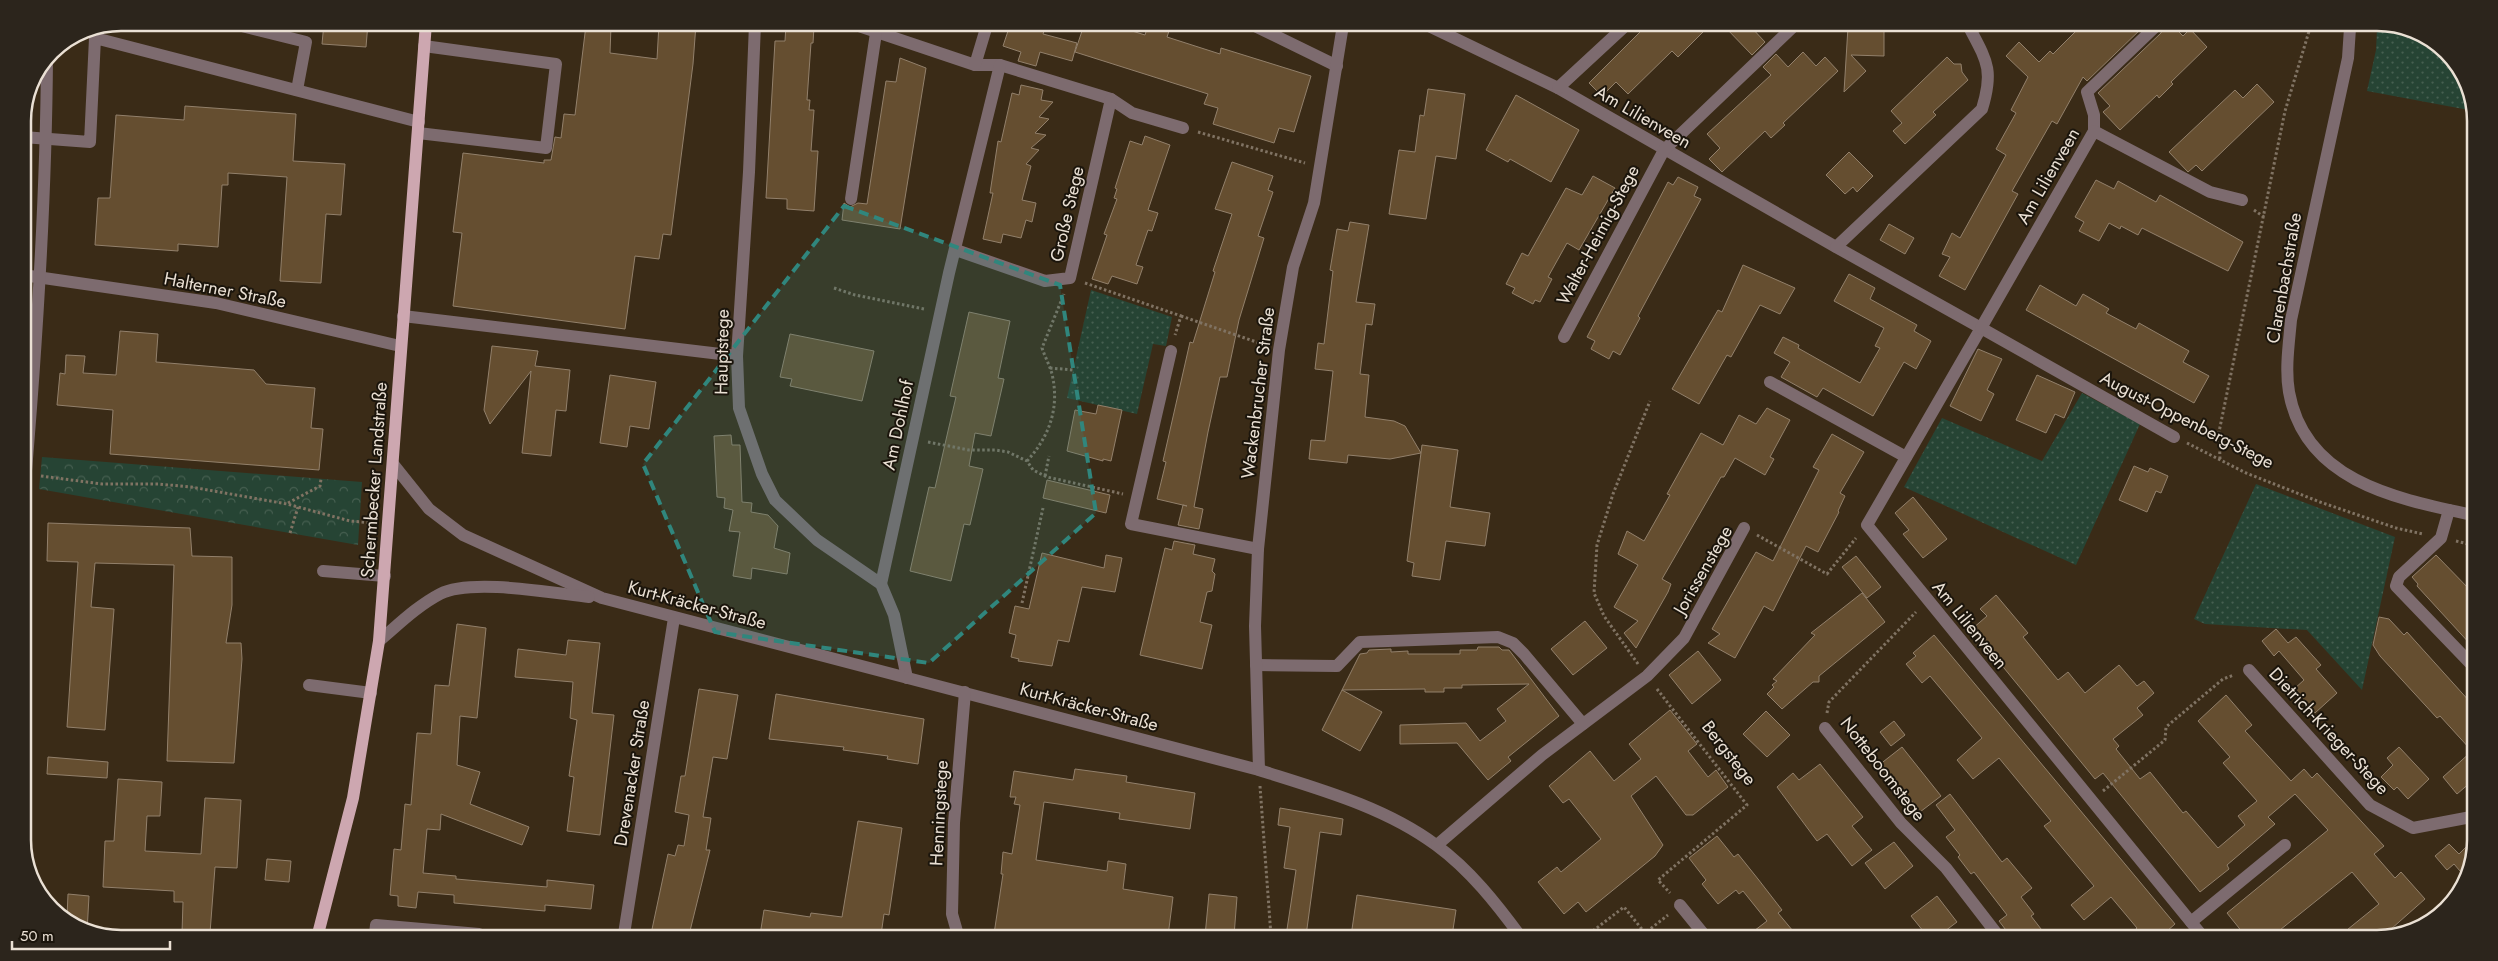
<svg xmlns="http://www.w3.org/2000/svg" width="2498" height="961" font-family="Jost,sans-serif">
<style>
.grass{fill:url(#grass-dots)}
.forest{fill:url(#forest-crowns)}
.building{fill:#654e30;stroke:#92806b}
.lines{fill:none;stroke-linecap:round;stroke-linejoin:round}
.path{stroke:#807363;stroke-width:3;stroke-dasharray:2.5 2.5;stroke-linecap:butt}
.minor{stroke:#7d6b6f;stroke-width:12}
.major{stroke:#cda7b0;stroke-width:12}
.marked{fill:#30867d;fill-opacity:0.2;stroke:#30867d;stroke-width:4;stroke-dasharray:10 6;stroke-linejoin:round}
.labels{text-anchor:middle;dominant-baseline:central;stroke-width:4;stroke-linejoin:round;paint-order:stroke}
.street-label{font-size:18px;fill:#eae0d4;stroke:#1b150c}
.rim{fill:none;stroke:#eae0d4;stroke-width:2.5}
</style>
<defs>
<pattern id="grass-dots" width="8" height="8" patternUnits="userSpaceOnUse" patternTransform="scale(1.25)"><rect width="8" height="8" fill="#264434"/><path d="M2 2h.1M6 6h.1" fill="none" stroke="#465f50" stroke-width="1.8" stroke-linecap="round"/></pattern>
<pattern id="forest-crowns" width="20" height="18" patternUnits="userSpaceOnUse" patternTransform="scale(1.25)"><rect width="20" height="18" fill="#264434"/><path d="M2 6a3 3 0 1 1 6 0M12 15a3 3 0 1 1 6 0" fill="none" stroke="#465f50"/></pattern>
</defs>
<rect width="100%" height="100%" fill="#3a2b17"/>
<!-- grass -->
<g class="grass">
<polygon points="2377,28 2409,28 2455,61 2474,111 2367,91 2376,50"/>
<polygon points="1091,290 1172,317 1166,346 1153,344 1137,414 1067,398"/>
<polygon points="2082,393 2140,424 2076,565 1904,487 1942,418 2042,461"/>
<polygon points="2256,484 2395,537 2362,690 2307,630 2205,624 2194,619"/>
</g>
<!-- forest -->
<polygon class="forest" points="42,457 362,482 358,545 39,489"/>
<!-- building -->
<g class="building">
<polygon points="324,23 368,23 366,47 322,44"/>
<polygon points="659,24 696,24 693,64 671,235 663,234 659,259 635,256 625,329 453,306 462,233 453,232 463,153 544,163 544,160 551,160 555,137 561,138 564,114 575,115 586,25 611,26 610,53 657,59"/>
<polygon points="786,24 804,24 814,27 813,43 811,43 807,100 810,100 809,110 814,110 811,151 818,151 814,211 787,209 787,199 766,198 775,41 785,41"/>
<polygon points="1010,25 1046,25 1043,34 1077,43 1072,61 1040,52 1036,66 1018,61 1021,52 1003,46"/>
<polygon points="1084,25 1113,25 1145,35 1148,25 1171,25 1167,37 1220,54 1221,48 1311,76 1294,132 1279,128 1274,143 1213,124 1218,108 1204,104 1208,94 1075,52"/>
<polygon points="1646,26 1709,26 1678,57 1672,51 1628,94 1616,82 1602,96 1589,83"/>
<polygon points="1724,26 1750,26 1765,42 1752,55"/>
<polygon points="1848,27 1884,27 1884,56 1851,55 1866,71 1844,92"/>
<polygon points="2080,27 2143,27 2087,81 2083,77 2057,124 2052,121 2012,191 2018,194 1965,290 1939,276 1950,257 1942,254 1952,233 1960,238 2006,155 1996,149 2016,113 2011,110 2028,77 2006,56 2019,42 2039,62 2050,51 2053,54"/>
<polygon points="2163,27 2174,27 2183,36 2190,29 2207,47 2171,82 2173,84 2159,98 2157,95 2120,130 2103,112 2110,106 2098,93 2161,33"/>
<polygon points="1803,52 1816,66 1825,57 1838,71 1783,123 1785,125 1771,138 1765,131 1722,172 1709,159 1720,148 1707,134 1771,75 1763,67 1776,54 1788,67"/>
<polygon points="1947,57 1954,64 1961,64 1962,72 1968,80 1933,112 1936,115 1905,144 1893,131 1902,123 1891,111"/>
<polygon points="900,58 926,68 900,229 842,220 844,203 850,207 858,203 867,204 886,81 896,82"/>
<polygon points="2257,84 2274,102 2202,171 2196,165 2188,172 2169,152 2235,90 2243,98"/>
<polygon points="1021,85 1043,90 1041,100 1053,102 1039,117 1049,119 1035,133 1046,135 1031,148 1039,150 1026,164 1031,166 1022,200 1036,203 1032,222 1026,220 1021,238 1003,234 1001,243 983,239 993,193 990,193 998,141 1001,142 1012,93 1019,95"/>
<polygon points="1428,89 1465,94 1456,159 1436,156 1426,219 1389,214 1399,150 1415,152 1420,115 1424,116"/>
<polygon points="1516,95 1579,130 1551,182 1510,159 1508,162 1486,150"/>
<polygon points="185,106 296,114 293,161 345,164 341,215 326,214 321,283 280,281 287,177 228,173 228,185 222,185 218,247 178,244 178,251 95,245 98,198 110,198 116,115 184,120"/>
<polygon points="1145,136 1170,145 1148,210 1158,213 1152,231 1148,230 1136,265 1143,267 1137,284 1112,276 1108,284 1092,279 1107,235 1104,234 1117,199 1114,198 1117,189 1115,188 1130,141 1142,145"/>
<polygon points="1849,152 1873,176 1857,192 1853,187 1845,194 1826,175"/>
<polygon points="1232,162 1273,176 1268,190 1273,192 1258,236 1264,238 1239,320 1227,377 1220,377 1208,432 1194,507 1203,509 1199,529 1178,525 1183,505 1187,506 1157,499 1166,462 1163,461 1190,342 1193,343 1215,272 1213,271 1232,214 1215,209"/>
<polygon points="1593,176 1615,188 1579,250 1567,243 1548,277 1552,279 1540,302 1535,300 1533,304 1512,293 1515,288 1506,284 1522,253 1528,256 1566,188 1582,195"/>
<polygon points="1678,177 1698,187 1694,196 1701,199 1638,316 1640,318 1620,355 1613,351 1609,359 1591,349 1595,341 1587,337 1668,182 1673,185"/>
<polygon points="2096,180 2114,189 2118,181 2156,202 2160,195 2243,242 2228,271 2142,228 2138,235 2121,226 2120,229 2109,223 2099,241 2079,231 2084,222 2075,217"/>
<polygon points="1350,222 1369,225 1356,302 1375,304 1372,325 1366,324 1360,374 1369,375 1365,417 1394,421 1405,426 1421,453 1390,459 1348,455 1347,463 1309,459 1311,440 1325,441 1333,371 1315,369 1318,343 1324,344 1333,271 1330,270 1337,229 1348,231"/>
<polygon points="1889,224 1914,238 1905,254 1880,240"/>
<polygon points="1743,265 1795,288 1780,314 1760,305 1731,357 1727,355 1699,404 1672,389 1718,310 1722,312"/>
<polygon points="1849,274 1875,288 1870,299 1917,325 1914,331 1931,341 1916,369 1904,362 1873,416 1823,388 1817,397 1781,377 1790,362 1774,353 1783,337 1799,345 1798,348 1860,383 1880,348 1875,346 1884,328 1834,301"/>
<polygon points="2040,285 2076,306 2083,294 2109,309 2106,313 2136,329 2139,323 2189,351 2183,362 2209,376 2194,403 2026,310"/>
<polygon points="969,312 1010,321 998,378 1004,379 991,436 975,433 969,466 983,469 970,525 964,524 951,581 910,571 929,487 935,488 948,431 956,397 950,396"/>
<polygon points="120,331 158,334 156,362 254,370 266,384 315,388 311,428 323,429 319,470 110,454 113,410 57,405 60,373 65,374 66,355 85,356 83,373 116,375"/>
<polygon points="790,334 874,351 862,401 790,386 792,379 780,377"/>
<polygon points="492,346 538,351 535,366 570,370 566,411 556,410 551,456 522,453 531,371 490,424 484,410"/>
<polygon points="1978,349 2002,359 1987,390 1994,394 1981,421 1950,406"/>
<polygon points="610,375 656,382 649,429 630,426 627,447 600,443"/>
<polygon points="2037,375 2075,392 2064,418 2055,414 2046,433 2016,420"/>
<polygon points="1098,405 1122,410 1111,461 1103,459 1103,461 1067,451 1075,410 1096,414"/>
<polygon points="1767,408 1790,420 1770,457 1774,459 1765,475 1735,458 1724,477 1721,477 1662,579 1671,584 1668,592 1636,648 1624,633 1638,621 1614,607 1638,565 1618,554 1627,531 1644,541 1670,495 1667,494 1701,433 1723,445 1739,415 1756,424"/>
<polygon points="1832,434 1864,452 1840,493 1845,496 1838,511 1839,512 1818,552 1806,546 1773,611 1764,606 1735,658 1708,643 1720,634 1712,629 1756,552 1773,561 1819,470 1813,467"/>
<polygon points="731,435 732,445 740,445 742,502 752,503 751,512 768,515 778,526 774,548 790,553 787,574 752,568 751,579 733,576 740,532 729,531 733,510 724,508 725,498 717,497 714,436"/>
<polygon points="1422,445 1458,450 1450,507 1490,513 1485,546 1446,541 1440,580 1412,576 1414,563 1407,561"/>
<polygon points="2134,466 2148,472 2150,468 2168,476 2161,493 2156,491 2147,512 2119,500"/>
<polygon points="1047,480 1110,495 1106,513 1043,498"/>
<polygon points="1913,497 1947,539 1923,558 1903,534 1909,530 1895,513"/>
<polygon points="48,523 190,528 192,556 232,557 232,605 226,643 241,643 242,659 234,763 167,761 174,565 95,563 91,607 114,609 105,730 67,727 78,562 47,561"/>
<polygon points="1174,541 1195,545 1193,554 1215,559 1212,571 1215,574 1212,591 1207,592 1200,622 1212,625 1202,669 1140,655 1165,548 1172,550"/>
<polygon points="1042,553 1104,568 1106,555 1122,558 1115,592 1082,587 1069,642 1058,640 1052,666 1018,661 1019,659 1011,657 1016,635 1009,633 1015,606 1029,609"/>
<polygon points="2436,555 2472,592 2472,646 2417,586 2418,584 2412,577"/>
<polygon points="1856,556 1881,587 1867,598 1842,567"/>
<polygon points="1862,593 1885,622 1819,676 1819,682 1813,682 1782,709 1767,694 1774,687 1772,685 1777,681 1773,679 1815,635 1811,633"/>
<polygon points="1996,595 2028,633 2023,637 2058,680 2068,672 2085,693 2119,665 2137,686 2144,681 2154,693 2137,708 2143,715 2113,739 2119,746 2116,749 2140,779 2150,772 2183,813 2186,811 2218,848 2245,825 2238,816 2257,801 2223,763 2230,757 2198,721 2226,695 2252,725 2245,731 2291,781 2304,769 2312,778 2317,773 2384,846 2374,854 2395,878 2401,872 2425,899 2382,937 2337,938 2379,904 2352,872 2270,938 2247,938 2227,913 2328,830 2295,794 2268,817 2275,824 2227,865 2229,869 2200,892 2103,773 2095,779 1972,629 1987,616 1980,609"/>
<polygon points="2379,617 2389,619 2404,635 2407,632 2471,703 2471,750 2440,716 2437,718 2380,656 2373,645"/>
<polygon points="1585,621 1607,648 1573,675 1551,649"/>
<polygon points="457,624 486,628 477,718 460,716 457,765 480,772 470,804 529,827 522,845 441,814 440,830 427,829 423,873 456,876 456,879 547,887 547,880 594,885 591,909 545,905 545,911 454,903 454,895 418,892 416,908 398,906 398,896 390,895 394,849 401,850 405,804 411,805 417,733 431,734 435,685 449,686"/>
<polygon points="2276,629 2288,643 2296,637 2321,665 2316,669 2337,693 2315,713 2294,689 2304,680 2279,651 2274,656 2262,641"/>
<polygon points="1934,635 2175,924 2159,938 2126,938 2137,928 2111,897 2084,920 2071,905 2094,886 2044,826 2051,821 1999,758 1973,779 1957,760 1982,738 1930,676 1922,683 1906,664 1916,656 1913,653"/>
<polygon points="568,640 600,643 592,713 614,715 600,835 567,831 574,777 569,776 577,720 570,718 573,682 515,677 518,649 566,655"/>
<polygon points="1478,647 1499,647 1502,650 1509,650 1559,716 1508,757 1511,761 1488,780 1457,743 1400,744 1400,725 1466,723 1480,741 1506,721 1497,709 1529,684 1462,685 1462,688 1444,688 1444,692 1425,692 1425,689 1342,690 1360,654 1367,653 1369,650 1391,649 1391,652 1408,651 1408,654 1460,654 1460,650 1477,650"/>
<polygon points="1698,651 1721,680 1692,704 1669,675"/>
<polygon points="699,689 738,695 727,759 713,757 703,817 711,818 706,850 710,850 689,935 651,934 668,854 675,856 678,845 684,846 689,815 675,812 681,776 685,776"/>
<polygon points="1342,690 1382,712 1360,751 1322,730"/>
<polygon points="776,694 924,719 918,764 887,759 888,756 843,750 844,747 769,739"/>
<polygon points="1670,710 1697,744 1688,751 1708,777 1716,770 1728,787 1693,815 1686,815 1656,776 1631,796 1663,845 1655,856 1586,912 1578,902 1564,914 1538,882 1557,867 1561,872 1601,839 1569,799 1563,803 1549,786 1590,751 1614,781 1641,759 1629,744"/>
<polygon points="1766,711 1790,735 1767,757 1743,734"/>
<polygon points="1894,721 1905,735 1891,746 1880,732"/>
<polygon points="1902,747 1941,796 1920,812 1903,790 1900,792 1879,765"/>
<polygon points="2399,747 2429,779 2408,799 2397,787 2394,790 2381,777 2393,765 2387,758"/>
<polygon points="2471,752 2471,782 2457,794 2443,777"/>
<polygon points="48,757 108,762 107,778 47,774"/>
<polygon points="1820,764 1863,817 1852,826 1872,850 1852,866 1827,834 1817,841 1777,787 1793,773 1799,780"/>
<polygon points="1075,769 1127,776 1126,782 1195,793 1190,829 1119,819 1120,813 1044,802 1036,860 1107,871 1108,861 1126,864 1123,889 1173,897 1168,936 994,934 1003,874 1001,874 1003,852 1012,854 1020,805 1014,804 1016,797 1010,797 1014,771 1073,780"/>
<polygon points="118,779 162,782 160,816 147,816 145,851 201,854 205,798 241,800 237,868 215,867 210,933 182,933 183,902 174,902 174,891 103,887 105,841 114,841"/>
<polygon points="1950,794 2002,862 2007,858 2032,888 2021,897 2034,914 2031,916 2048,938 2012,938 1999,921 2007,915 1974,872 1971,874 1958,857 1960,855 1946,837 1955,830 1936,805"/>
<polygon points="1280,808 1343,819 1341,835 1320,832 1306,936 1286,936 1296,870 1284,868 1290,827 1278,825"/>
<polygon points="858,821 902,828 889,915 884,914 881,935 760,935 764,910 810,917 811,913 842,917"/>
<polygon points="1717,836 1734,857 1738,854 1758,879 1782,910 1778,913 1798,937 1746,937 1767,921 1743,891 1739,894 1736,890 1718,904 1702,884 1706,880 1689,858"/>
<polygon points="1894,842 1913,866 1885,889 1865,863"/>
<polygon points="2470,843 2470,872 2466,878 2454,864 2447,870 2435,856 2449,844 2459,854"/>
<polygon points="267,859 291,861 289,882 265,880"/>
<polygon points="68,894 89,896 87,932 67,917"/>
<polygon points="1209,894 1237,897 1234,936 1205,936"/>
<polygon points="1357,895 1456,910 1452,936 1351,936"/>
<polygon points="1937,896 1957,922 1937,937 1928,937 1911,916"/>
</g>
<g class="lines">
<!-- path -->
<g class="path">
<polyline points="1198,132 1305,163"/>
<polyline points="2254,210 2264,217"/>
<polyline points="1085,283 1181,316 1175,335"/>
<polyline points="834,288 855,295 924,309"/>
<polyline points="1181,316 1265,345"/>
<polyline points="1050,368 1073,370"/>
<polyline points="928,442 969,450 995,450 1008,452 1027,461 1033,470 1047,477 1123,494"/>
<polyline points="2187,443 2246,473 2320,502 2396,528 2423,534"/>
<polyline points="2220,459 2219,432 2285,111 2310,28"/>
<path d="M 1027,461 C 1049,437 1060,408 1052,374 C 1050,366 1045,357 1042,348 L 1064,294"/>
<polyline points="41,476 102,484 158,484 191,487 287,504 350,521 373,523"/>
<polyline points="1045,476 1049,456"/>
<polyline points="288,503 320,486 321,479"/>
<polyline points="290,533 298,507"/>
<polyline points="1757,535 1827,574 1856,538"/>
<polyline points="2456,541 2472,545"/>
<polyline points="1022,603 1043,508"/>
<polyline points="1638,664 1604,616 1594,593 1597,545 1613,494 1650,401"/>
<polyline points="1657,689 1747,805 1658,880 1670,893"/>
<polyline points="1827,713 1829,702 1916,612"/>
<polyline points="1260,786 1271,936"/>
<polyline points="2103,791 2165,740 2166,727 2223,679 2234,675"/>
<polyline points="1585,937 1624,907 1645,933 1668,915"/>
</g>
<!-- minor -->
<g class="minor">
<polyline points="230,23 306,42 297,90"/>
<polyline points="755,24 749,172 737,356 739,408 762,474 775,500 817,540 881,584 894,615 907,678"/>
<polyline points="853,24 975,65 1000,65 1111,99 1132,113 1183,128"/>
<polyline points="1253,25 1337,66"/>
<polyline points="1429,26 1558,88 1836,247 1981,328 1867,525 2204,938"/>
<path d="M 2350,28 L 2348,58 L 2291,320 C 2289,343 2285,369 2289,392 C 2305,482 2398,499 2473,515"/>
<polyline points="975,65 987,25"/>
<polyline points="1558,88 1625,26"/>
<polyline points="2094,131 2094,115 2087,92 2155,27"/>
<polyline points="418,133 546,148 556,64 424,46"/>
<polyline points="23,137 90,142 95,38 419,122"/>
<polyline points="851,199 876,33"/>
<path d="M 1836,247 L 1982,109 C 1994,70 1987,61 1969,27"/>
<polyline points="956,250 1045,281 1070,278 1111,99"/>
<polyline points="23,275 216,303 400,346"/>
<polyline points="403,316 737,356"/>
<polyline points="1564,337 1664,150 1794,26"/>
<polyline points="1171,351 1131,524 1258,549"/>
<polyline points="1770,382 1906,457"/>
<polyline points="2174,437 1981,328 2094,131 2210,192 2242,200"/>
<path d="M 393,464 L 429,509 L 463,535 L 602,598 L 1259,770 C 1319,789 1385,807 1436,845 C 1470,870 1496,903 1521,937"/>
<path d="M 23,506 C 36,357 46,208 47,58"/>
<polyline points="2449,510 2441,538 2399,577 2396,586 2472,665"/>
<polyline points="323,571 385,576"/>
<polyline points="881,584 949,273 1000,65"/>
<path d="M 379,641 C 398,625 417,606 440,594 C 471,578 552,593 589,597"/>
<polyline points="1256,665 1337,666 1360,642 1498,637 1513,643 1524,654 1583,724"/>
<polyline points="2249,670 2370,805 2413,828 2471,817"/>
<polyline points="309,685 371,693"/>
<polyline points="1825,728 1901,823 1946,868 2000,938"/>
<polyline points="1259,770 1255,626 1258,549 1279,350 1293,267 1314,203 1343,25"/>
<polyline points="1437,845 1542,755 1647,676 1684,638 1744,528"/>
<polyline points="1680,905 1706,937"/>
<polyline points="2191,922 2285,845"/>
<polyline points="375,934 376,925 479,934"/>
<polyline points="624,934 674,618"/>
<polyline points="958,935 952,914 954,823 965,692"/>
</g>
<!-- major -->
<polyline class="major" points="318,934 353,798 379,641 426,23"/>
</g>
<!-- marked area -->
<path class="marked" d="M 844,206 L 1060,285 L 1096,513 L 929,663 L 715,632 L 643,464 Z"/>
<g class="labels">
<!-- street labels -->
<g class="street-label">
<text transform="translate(1643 117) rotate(30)">Am Lilienveen</text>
<text transform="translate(2048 176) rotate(-60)">Am Lilienveen</text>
<text transform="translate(1067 214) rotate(-77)">Große Stege</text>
<text transform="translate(1598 235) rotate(-62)">Walter-Heimig-Stege</text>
<text transform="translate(2284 278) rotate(-80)">Clarenbachstraße</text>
<text transform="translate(225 290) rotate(11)">Halterner Straße</text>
<text transform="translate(722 352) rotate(-89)">Hauptstege</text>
<text transform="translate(1258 393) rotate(-83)">Wackenbrucher Straße</text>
<text transform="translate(2187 420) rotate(27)">August-Oppenberg-Stege</text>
<text transform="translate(898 425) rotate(-78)">Am Dohlhof</text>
<text transform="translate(374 480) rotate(-86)">Schermbecker Landstraße</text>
<text transform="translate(1703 570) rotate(-60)">Jorissenstege</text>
<text transform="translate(697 605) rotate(15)">Kurt-Kräcker-Straße</text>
<text transform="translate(1970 625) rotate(51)">Am Lilienveen</text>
<text transform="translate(1089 707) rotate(15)">Kurt-Kräcker-Straße</text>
<text transform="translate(2329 731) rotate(47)">Dietrich-Krieger-Stege</text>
<text transform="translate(1729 753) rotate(52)">Bergstege</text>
<text transform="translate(1883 769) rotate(52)">Notteboomstege</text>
<text transform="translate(632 773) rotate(-81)">Drevenacker Straße</text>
<text transform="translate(939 813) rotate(-87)">Henningstege</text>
</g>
</g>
<!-- crop -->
<path d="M0 0H2498V961H0ZM121 31H2377A90 90 0 0 1 2467 121V840A90 90 0 0 1 2377 930H121A90 90 0 0 1 31 840V121A90 90 0 0 1 121 31Z" fill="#2c251c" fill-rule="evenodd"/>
<path class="rim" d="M121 31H2377A90 90 0 0 1 2467 121V840A90 90 0 0 1 2377 930H121A90 90 0 0 1 31 840V121A90 90 0 0 1 121 31Z"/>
<!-- scale -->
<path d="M12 941v8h158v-8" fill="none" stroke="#eae0d4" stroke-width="2.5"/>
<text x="20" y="941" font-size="15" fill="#eae0d4" stroke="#1b150c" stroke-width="4" paint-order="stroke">50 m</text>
</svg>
